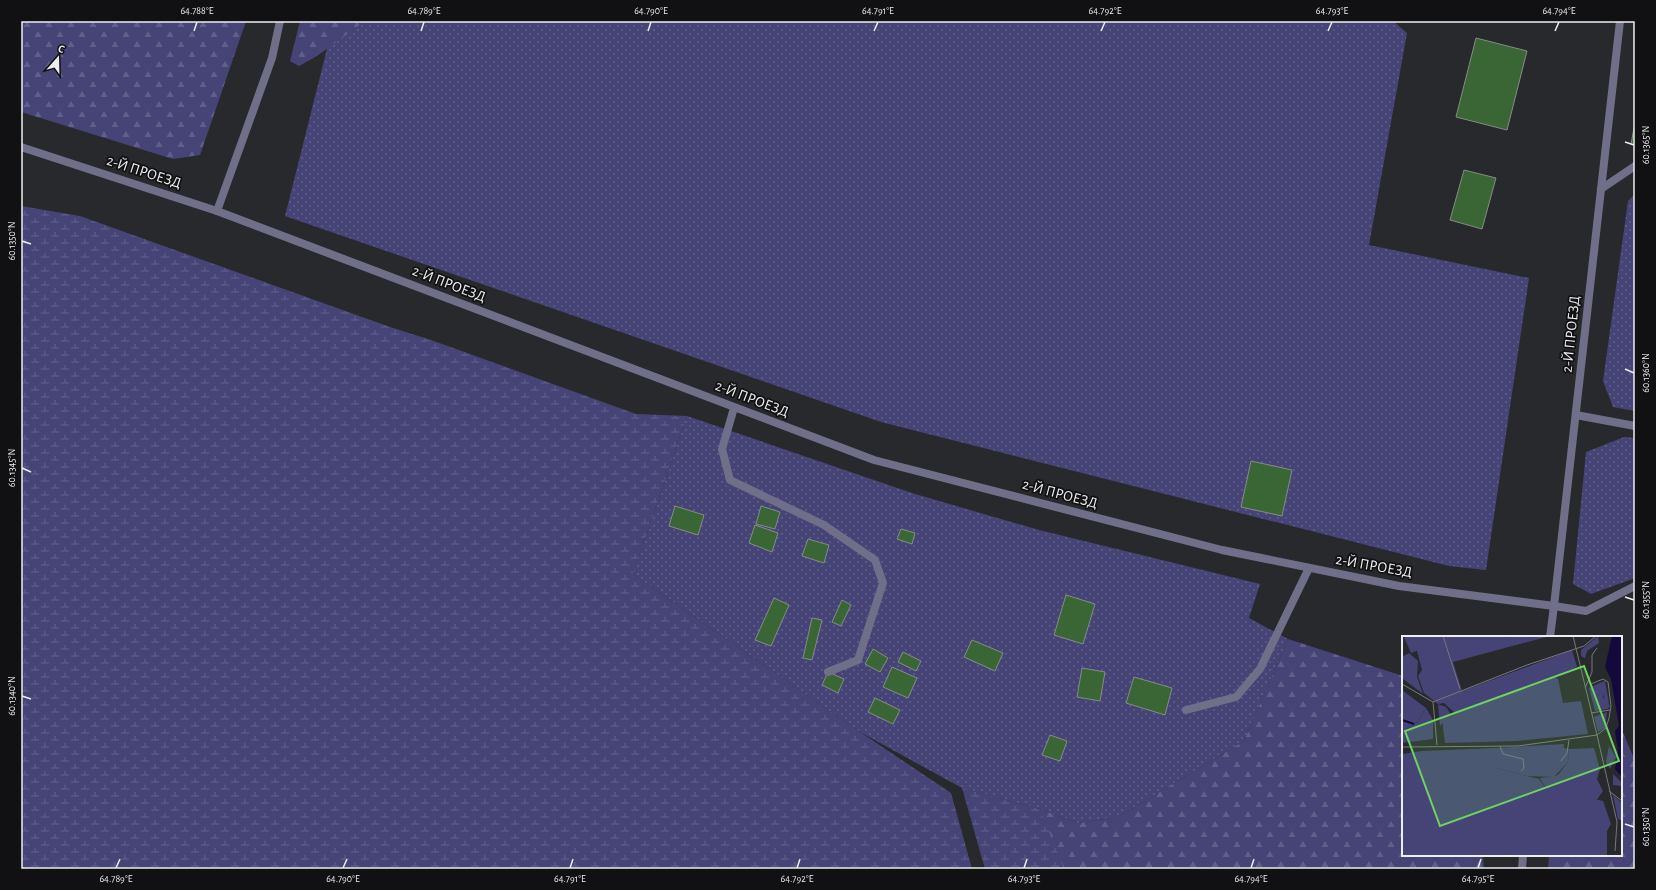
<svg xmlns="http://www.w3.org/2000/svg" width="1656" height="890" font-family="'Alegreya Sans',sans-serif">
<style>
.grass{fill:url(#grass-dots)}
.forest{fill:url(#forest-firs)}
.wetland{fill:url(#wetland-marsh)}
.building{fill:#3a6635;stroke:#878b87}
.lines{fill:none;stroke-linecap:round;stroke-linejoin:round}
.lane{stroke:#6f6f8a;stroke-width:8}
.street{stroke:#6f6f8a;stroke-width:8}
.ticks{fill:none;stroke:#edeef0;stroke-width:1.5}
.labels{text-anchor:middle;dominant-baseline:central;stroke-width:3.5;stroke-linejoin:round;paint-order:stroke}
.street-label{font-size:15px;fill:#edeef0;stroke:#111113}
.inset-river{fill:none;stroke:#14093c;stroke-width:2}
.inset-road{fill:none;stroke:#77787a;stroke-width:1}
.view{fill:#6dd361;fill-opacity:0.15;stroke:#6dd361;stroke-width:2}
.inset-edge{fill:none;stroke:#edeef0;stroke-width:2}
.neatline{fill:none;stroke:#edeef0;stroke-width:1.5}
.ticks-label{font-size:10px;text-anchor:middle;fill:#edeef0}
</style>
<defs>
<pattern id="grass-dots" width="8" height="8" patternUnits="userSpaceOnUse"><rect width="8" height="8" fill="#464476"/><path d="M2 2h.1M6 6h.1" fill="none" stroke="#615f8a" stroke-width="1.8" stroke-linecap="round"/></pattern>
<pattern id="forest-firs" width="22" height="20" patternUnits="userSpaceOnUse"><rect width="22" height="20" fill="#464476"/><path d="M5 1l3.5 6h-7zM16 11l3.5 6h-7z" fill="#615f8a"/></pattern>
<pattern id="wetland-marsh" width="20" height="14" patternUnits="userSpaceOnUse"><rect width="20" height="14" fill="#464476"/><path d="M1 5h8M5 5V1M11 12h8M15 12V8" fill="none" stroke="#615f8a"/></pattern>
</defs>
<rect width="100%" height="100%" fill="#28292c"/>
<!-- grass -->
<g class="grass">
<polygon points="334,21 1393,21 1407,33 1369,245 1529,278 1486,570 1449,566 881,422 285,216"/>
<polygon points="1635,194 1635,411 1613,407 1603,381 1628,201"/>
<polygon points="687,416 915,494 1039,530 1260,584 1249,618 1288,639 1244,741 1118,817 1078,823 1040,809 962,788 860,732 633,574"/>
<polygon points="1624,437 1635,438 1635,578 1591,594 1573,584 1586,452"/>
</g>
<!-- forest -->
<g class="forest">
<polygon points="21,21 246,21 200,155 173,159 21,112"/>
<polygon points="300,21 365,21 317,56 299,66 290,61"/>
<polygon points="1288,639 1403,676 1403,855 1483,855 1484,869 1023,869 1019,808 1040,809 1078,823 1118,817 1244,741"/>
<polygon points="1622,730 1635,761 1635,869 1548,869 1549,855 1621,855"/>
</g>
<!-- wetland -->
<g class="wetland">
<polygon points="21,206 80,216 390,327 431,340 636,414 687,416 633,574 860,732 951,793 972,869 21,869"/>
<polygon points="962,788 1040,809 1064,869 985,869"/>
</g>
<!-- building -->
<g class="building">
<polygon points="1476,38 1527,51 1507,130 1456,117"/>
<polygon points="1635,123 1635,145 1631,144"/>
<polygon points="1464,170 1496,178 1482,229 1450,220"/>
<polygon points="1251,461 1292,470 1282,516 1241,507"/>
<polygon points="675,506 704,515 698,535 669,526"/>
<polygon points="761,506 780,512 775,529 756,524"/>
<polygon points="755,525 778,533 772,552 749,543"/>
<polygon points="901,529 915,533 912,544 897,539"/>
<polygon points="808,539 829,545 824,563 802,556"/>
<polygon points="1066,595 1095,604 1083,644 1054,635"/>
<polygon points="774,598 789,605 771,646 755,640"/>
<polygon points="842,600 851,605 841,626 832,622"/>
<polygon points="812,618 822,620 812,660 803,658"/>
<polygon points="972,640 1003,653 995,671 964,657"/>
<polygon points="873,649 888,658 880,672 865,664"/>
<polygon points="903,652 921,661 916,671 898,662"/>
<polygon points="892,667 917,678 908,698 883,687"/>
<polygon points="1082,668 1105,672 1100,701 1077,697"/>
<polygon points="828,672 844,679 838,693 822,685"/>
<polygon points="1134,677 1172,688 1165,715 1126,703"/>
<polygon points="875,698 900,710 893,724 868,712"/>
<polygon points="1050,735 1067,741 1060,761 1042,755"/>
</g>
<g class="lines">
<!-- lane -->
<g class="lane">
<polyline points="1601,189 1635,166"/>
<polyline points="734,408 722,449 730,480 824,525 875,560 883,583 858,660 828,672"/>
<polyline points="1576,415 1635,426"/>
<polyline points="1550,637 1554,606 1586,611 1635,586"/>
<polyline points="1186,710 1236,697 1260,669 1309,568"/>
<polyline points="1522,869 1523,855"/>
</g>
<!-- street -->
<g class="street">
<polyline points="21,147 217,211 874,460 1222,550 1399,586 1554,606 1620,21"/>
<polyline points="217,211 272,58 280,21"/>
</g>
</g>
<!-- ticks -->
<path class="ticks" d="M 194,31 L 197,22M 421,31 L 424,22M 648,31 L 651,22M 874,31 L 878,22M 1101,31 L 1105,22M 1328,31 L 1332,22M 1555,31 L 1559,22M 1625,142 L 1634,145M 22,241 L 31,244M 1625,369 L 1634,373M 22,468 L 31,472M 1625,597 L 1634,600M 22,696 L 31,699M 1625,824 L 1634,827M 116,868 L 120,859M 343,868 L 347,859M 570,868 L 573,859M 797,868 L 800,859M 1024,868 L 1027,859M 1251,868 L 1254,859M 1478,868 L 1481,859"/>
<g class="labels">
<!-- street labels -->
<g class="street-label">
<text transform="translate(144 172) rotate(18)">2-Й ПРОЕЗД</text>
<text transform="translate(449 284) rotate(21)">2-Й ПРОЕЗД</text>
<text transform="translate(1571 334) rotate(-84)">2-Й ПРОЕЗД</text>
<text transform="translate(752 399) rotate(21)">2-Й ПРОЕЗД</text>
<text transform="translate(1060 494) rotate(15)">2-Й ПРОЕЗД</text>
<text transform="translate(1374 566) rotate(10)">2-Й ПРОЕЗД</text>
</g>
</g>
<!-- overview -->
<g transform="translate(1402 636)">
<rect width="220" height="220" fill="#28292c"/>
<path d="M 4,0 L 147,0 L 51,26 L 60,55 L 170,14 L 175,31 L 152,41 L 156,43 L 161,67 L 179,65 L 186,98 L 115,105 L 43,107 L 40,83 L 54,78 L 42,67 L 36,68 L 22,57 L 16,40 L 20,34 L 15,15 L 9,17 L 2,1 ZM 200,46 L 201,61 L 208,70 L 206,73 L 193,75 L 187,52 ZM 205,76 L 203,92 L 196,96 L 192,81 ZM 162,108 L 162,112 L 167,113 L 166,126 L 152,141 L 125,140 L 94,132 L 94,112 ZM 211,159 L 220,167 L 220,185 L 216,183 Z" fill="#464476"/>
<path d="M 111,0 L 145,1 L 68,20 L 68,18 L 78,15 L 86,8 ZM 196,0 L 197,7 L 185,15 L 183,22 L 179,20 L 179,14 ZM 7,17 L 16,25 L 15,41 L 21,58 L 0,42 L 0,21 ZM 203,45 L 207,67 L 205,71 L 200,55 L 200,46 ZM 36,68 L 44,71 L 48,77 L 38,90 ZM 24,72 L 31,84 L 31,103 L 0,107 L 0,97 L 15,86 ZM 207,110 L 214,121 L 208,133 L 204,126 ZM 192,112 L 198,133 L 195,143 L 201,155 L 194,165 L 195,183 L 145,142 L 156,139 L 166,126 L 167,113 ZM 211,138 L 219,146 L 219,150 L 211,149 Z" fill="#464476"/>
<path d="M 0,54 L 24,72 L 15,86 L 0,97 ZM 94,112 L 94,132 L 137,143 L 145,154 L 138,142 L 147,141 L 166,156 L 201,165 L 209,188 L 205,195 L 205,220 L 0,220 L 0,118 L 20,115 Z" fill="#464476"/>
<path d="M 210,0 L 220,0 L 220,141 L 213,133 L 216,115 L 213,95 L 217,90 L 209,43 L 203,31 Z" fill="#14093c"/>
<path class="inset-river" d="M 0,84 L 12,88"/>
<path class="inset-road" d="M 41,0 L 58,53M 188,46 L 189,48 L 201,43 L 206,46 L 209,70 L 207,82 L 204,92 L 195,99 L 215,186 L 213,215M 0,48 L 31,66M 183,52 L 190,36 L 190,19 L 195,12M 31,66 L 125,29 L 182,10 L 194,0M 31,66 L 35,109M 189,77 L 208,74M 98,110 L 101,118 L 121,123 L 122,132 L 119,135M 0,111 L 116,110 L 195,99 L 171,0M 159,125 L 165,117 L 167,104M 207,155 L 220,165"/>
<path class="view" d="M 182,30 L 217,125 L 38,190 L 3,95 Z"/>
<rect width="220" height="220" class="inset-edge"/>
</g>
<!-- border -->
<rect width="1656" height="890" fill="none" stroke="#111113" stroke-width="44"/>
<!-- north arrow -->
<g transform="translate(58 58) rotate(20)" stroke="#111113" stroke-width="3" paint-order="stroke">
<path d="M0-3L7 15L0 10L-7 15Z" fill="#edeef0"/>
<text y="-6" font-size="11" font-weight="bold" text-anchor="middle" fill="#edeef0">С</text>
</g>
<rect x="22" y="22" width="1612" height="846" class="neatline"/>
<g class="ticks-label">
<text x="197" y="14">64.788°E</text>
<text x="424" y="14">64.789°E</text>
<text x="651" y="14">64.790°E</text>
<text x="878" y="14">64.791°E</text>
<text x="1105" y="14">64.792°E</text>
<text x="1332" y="14">64.793°E</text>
<text x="1559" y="14">64.794°E</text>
<text transform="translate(1645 145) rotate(-90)" y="4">60.1365°N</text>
<text transform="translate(11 241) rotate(-90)" y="4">60.1350°N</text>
<text transform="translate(1645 373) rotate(-90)" y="4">60.1360°N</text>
<text transform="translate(11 468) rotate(-90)" y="4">60.1345°N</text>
<text transform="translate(1645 600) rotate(-90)" y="4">60.1355°N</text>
<text transform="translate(11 696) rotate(-90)" y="4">60.1340°N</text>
<text transform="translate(1645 827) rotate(-90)" y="4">60.1350°N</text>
<text x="116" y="882">64.789°E</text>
<text x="343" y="882">64.790°E</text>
<text x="570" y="882">64.791°E</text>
<text x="797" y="882">64.792°E</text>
<text x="1024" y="882">64.793°E</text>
<text x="1251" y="882">64.794°E</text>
<text x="1478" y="882">64.795°E</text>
</g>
</svg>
